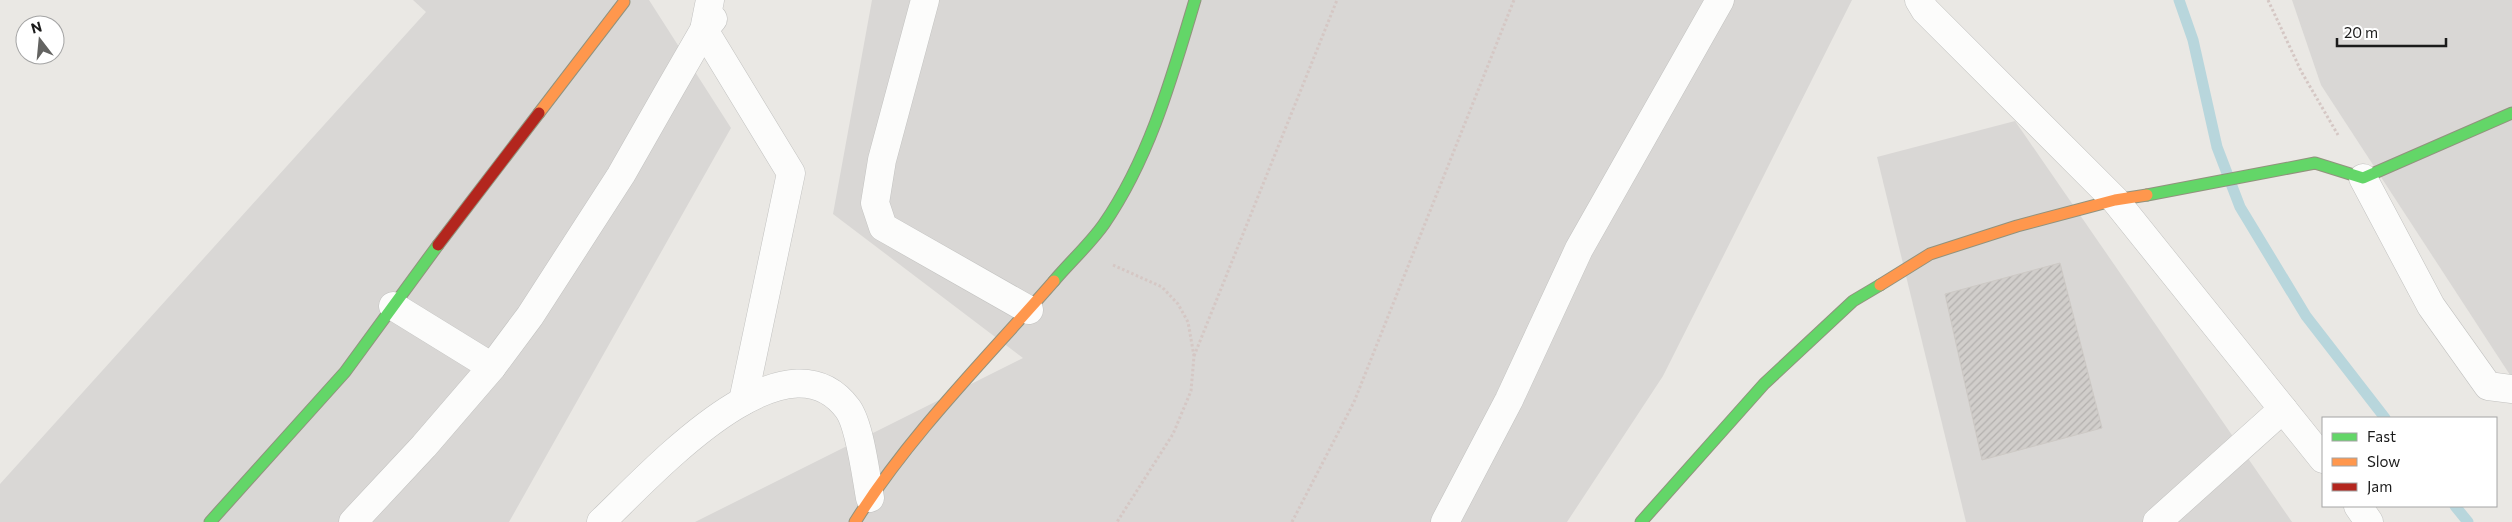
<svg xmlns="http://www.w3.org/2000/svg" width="2512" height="522" font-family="Commissioner,sans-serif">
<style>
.residential{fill:#d9d7d5}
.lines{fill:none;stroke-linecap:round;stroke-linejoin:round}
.stream{stroke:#b8d6dc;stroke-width:11}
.building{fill:url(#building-hatch);stroke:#cdc9c5}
.street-casing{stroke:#c2c2c0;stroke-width:29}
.fast-casing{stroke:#91927d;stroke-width:13}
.slow-casing{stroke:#91927d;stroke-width:13}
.jam-casing{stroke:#91927d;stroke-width:13}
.path{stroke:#d5c7c4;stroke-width:3;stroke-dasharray:2.5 2.5;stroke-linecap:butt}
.street{stroke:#fcfcfb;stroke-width:28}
.fast{stroke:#63d668;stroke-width:11}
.slow{stroke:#ff974d;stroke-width:11}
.jam{stroke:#b3261e;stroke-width:11}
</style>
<defs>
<pattern id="building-hatch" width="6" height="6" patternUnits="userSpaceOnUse" patternTransform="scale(1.25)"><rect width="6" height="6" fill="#d1cecb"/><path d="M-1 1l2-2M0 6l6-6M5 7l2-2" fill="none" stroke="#b3b0ae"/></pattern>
</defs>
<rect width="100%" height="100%" fill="#eae8e4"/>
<!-- residential -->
<g class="residential">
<polygon points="413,0 649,0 731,128 509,522 0,522 0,484 426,12"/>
<polygon points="872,0 1852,0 1663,376 1567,522 695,522 1023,358 833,214"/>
<polygon points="2292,0 2512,0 2512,378 2321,85"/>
<polygon points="2015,121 2292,522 1966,522 1877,157"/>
</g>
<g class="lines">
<!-- stream -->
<g class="stream">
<polyline points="2179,0 2193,40 2217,147 2240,207 2306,316 2385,418"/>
<polyline points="2455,506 2468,522"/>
</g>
</g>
<!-- building -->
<polygon class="building" points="2060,263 2102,428 1982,460 1945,294"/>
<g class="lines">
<defs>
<g id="street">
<polyline points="925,0 882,160 875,203 883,227 1029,310"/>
<polyline points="1919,0 1925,10 2115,200 2323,459"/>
<polyline points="713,19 704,30 791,173 743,401"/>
<polyline points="2363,178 2431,306 2488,386 2512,389"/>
<polyline points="393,306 492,367"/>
<polyline points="2358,506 2369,522"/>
<polyline points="353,522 424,446 492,367 530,316 621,175 670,89 704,30 710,0"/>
<path d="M 601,522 C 648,478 785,323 848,409 C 860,426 866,476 870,498"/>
<polyline points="1445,522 1509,400 1579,249 1720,0"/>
<polyline points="2157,522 2283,409"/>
</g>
<g id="fast">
<polyline points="2147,195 2315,163 2363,178 2512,113"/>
<path d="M 1054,281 C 1070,262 1090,244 1104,224 C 1150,157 1172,77 1195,0"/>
<polyline points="210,522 345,372 438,245"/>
<polyline points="1641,522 1764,384 1853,301 1880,285"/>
</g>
<g id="slow">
<polyline points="539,113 624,2"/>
<polyline points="1880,285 1930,254 2017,226 2115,200 2147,195"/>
<path d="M 855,522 C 910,434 986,359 1054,281"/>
</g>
<polyline id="jam" points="438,245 539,113"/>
</defs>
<!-- street casing -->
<use href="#street" class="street-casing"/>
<!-- fast casing -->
<use href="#fast" class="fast-casing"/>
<!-- slow casing -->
<use href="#slow" class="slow-casing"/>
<!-- jam casing -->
<use href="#jam" class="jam-casing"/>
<!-- path -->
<g class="path">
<polyline points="2268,0 2301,71 2338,135"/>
<polyline points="1113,265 1162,287 1178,304 1188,322 1194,356 1191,391 1173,434 1117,522"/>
<polyline points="1194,356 1337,0"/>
<polyline points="1292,522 1354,402 1514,0"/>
</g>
<!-- street -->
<use href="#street" class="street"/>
<!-- fast -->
<use href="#fast" class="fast"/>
<!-- slow -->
<use href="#slow" class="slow"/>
<!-- jam -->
<use href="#jam" class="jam"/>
</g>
<!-- legend -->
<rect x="2322" y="417" width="175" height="90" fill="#ffffff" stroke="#a4a4a4"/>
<rect x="2332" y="433" width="25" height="8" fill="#63d668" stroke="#a4a4a4"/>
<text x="2367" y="442" font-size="15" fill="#1b1b1b">Fast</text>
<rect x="2332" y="458" width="25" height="8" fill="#ff974d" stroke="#a4a4a4"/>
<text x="2367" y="467" font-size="15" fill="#1b1b1b">Slow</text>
<rect x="2332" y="483" width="25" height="8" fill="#b3261e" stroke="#a4a4a4"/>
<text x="2367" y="492" font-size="15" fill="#1b1b1b">Jam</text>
<!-- north arrow -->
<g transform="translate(40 40) rotate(344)"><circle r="24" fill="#ffffff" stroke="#a4a4a4"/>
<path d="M0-4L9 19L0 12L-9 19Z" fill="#636361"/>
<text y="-8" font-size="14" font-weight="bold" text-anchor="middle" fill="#1b1b1b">N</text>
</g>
<!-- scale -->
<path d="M2337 38v8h109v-8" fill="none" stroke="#1b1b1b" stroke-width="2.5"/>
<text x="2344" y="38" font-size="15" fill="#1b1b1b" stroke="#ffffff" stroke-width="4" paint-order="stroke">20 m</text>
</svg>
